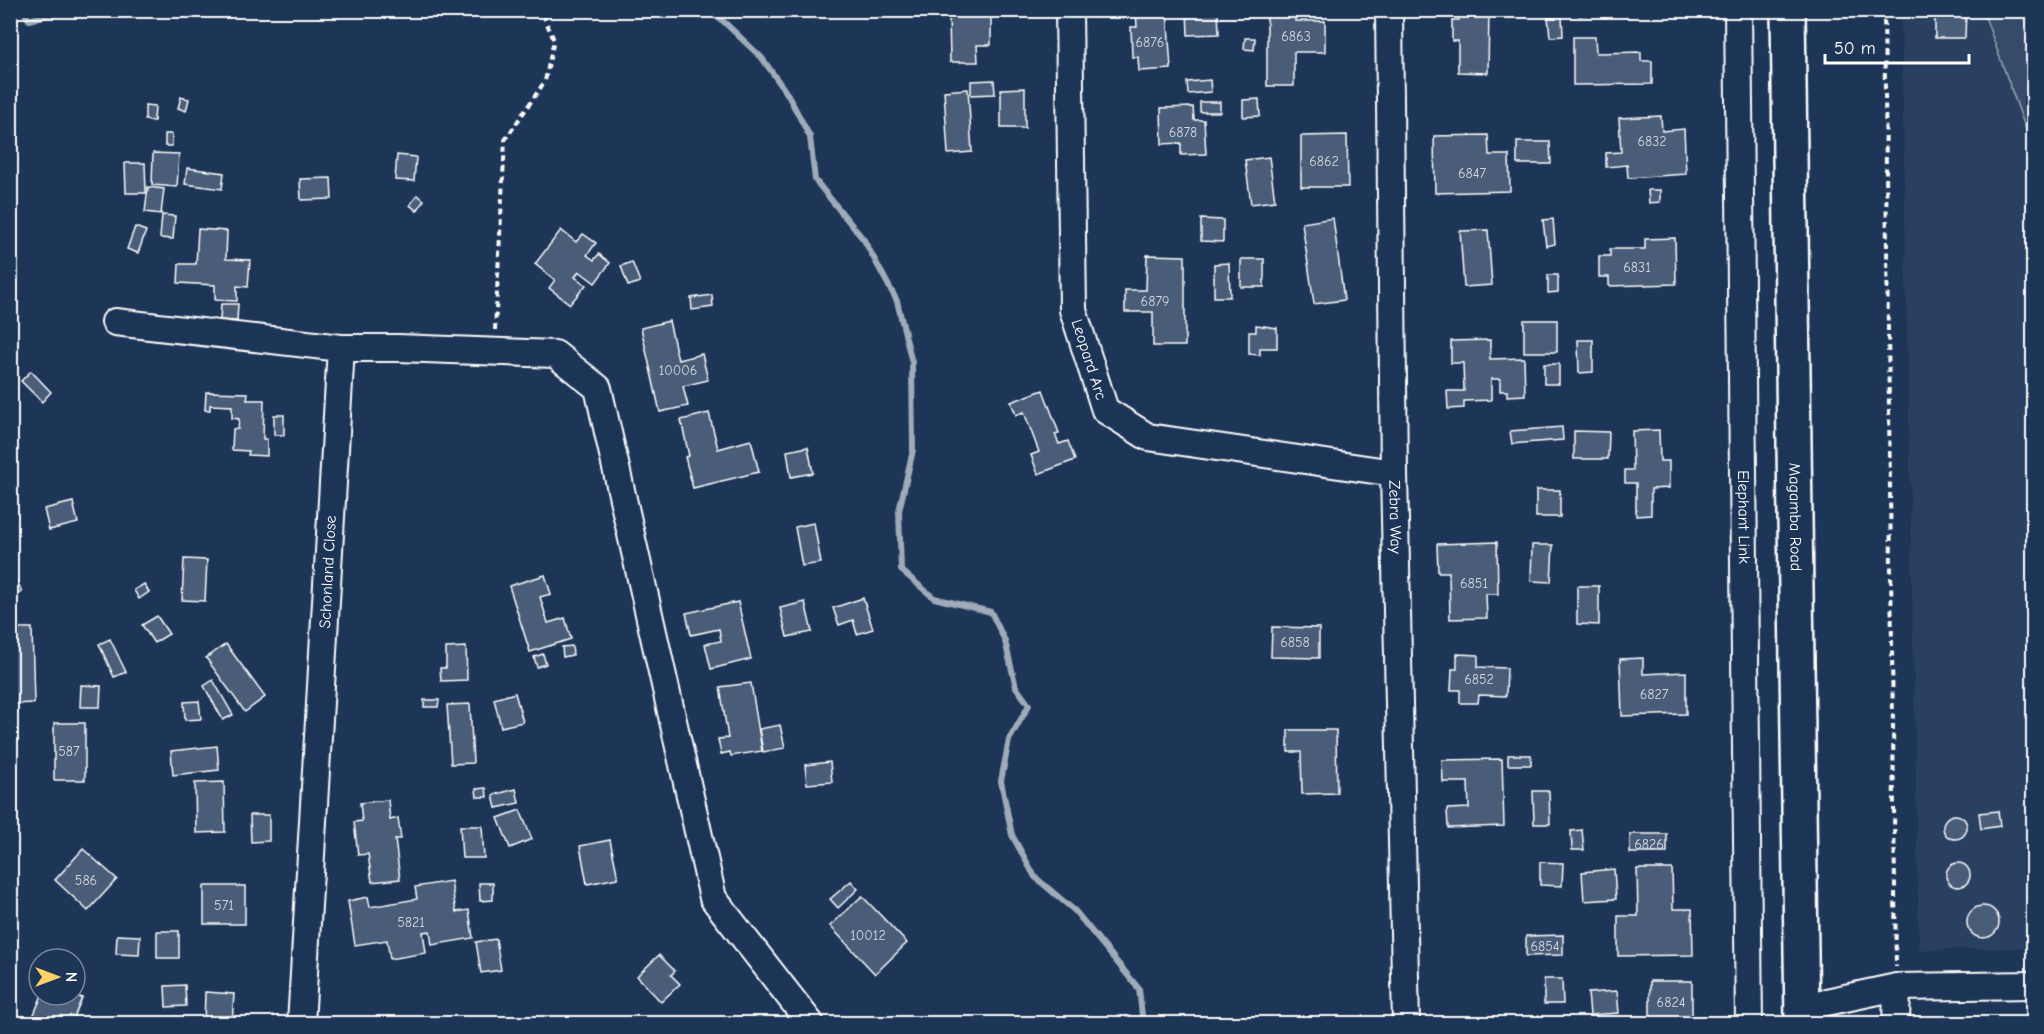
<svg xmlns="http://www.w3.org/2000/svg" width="2044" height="1034" font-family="'Comic Neue',sans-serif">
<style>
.built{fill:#2a4161}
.green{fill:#364b69;stroke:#9aa5b4;stroke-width:1.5}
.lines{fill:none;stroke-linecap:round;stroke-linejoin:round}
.stream{stroke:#a0aab8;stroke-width:6}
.building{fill:#4a5d79;stroke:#fff;stroke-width:1.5}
.minor-casing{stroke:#fff;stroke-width:30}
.highway-casing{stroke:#fff;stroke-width:38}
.path{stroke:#fff;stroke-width:4;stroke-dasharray:6 4.5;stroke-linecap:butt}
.minor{stroke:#1d3557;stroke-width:26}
.highway{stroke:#1d3557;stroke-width:33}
.labels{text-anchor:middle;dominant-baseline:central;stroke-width:4.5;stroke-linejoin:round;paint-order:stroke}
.number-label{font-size:14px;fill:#d2d6de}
.street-label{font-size:16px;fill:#fff;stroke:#1d3557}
</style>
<rect width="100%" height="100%" fill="#1d3557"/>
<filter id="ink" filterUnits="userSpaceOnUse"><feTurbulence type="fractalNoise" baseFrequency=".0167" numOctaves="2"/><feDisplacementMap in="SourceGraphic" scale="12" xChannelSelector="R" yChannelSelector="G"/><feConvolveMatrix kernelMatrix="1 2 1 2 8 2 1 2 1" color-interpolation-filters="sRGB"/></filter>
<g filter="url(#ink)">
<!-- built -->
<polygon class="built" points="1901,11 2033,11 2033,948 1919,950"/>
<!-- green -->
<polygon class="green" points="1983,11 2033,11 2033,149"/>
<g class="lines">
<!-- stream -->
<g class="stream">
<polyline points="23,10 29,20 64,10"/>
<polyline points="706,10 723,21 762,58 788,95 810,137 815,180 864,240 897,301 912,363 913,450 899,511 901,570 934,598 991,612 1005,641 1016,687 1029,705 1009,740 1001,781 1012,835 1035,877 1075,911 1139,989 1143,1024"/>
</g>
</g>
<!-- building -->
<g class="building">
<polygon points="1136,10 1167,10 1171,69 1139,71 1138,57 1132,57 1131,27 1137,27"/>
<polygon points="1187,10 1218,10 1219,34 1188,35"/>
<polygon points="1267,10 1295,10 1295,21 1325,21 1325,52 1294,52 1294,86 1267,86"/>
<polygon points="1460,10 1489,10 1488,73 1458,72 1458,41 1452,41 1452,20 1459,20"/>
<polygon points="1579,10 1611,10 1611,12 1579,16"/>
<polygon points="1935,10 1966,10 1965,38 1935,38"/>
<polygon points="991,14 991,45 977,45 978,62 950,62 949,15"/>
<polygon points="1562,16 1563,36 1550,37 1548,17"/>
<polygon points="1573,37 1595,37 1596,53 1641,52 1641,61 1652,61 1652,84 1573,85"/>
<polygon points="1245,38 1255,38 1254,50 1244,49"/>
<polygon points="994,80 995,94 971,95 971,81"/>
<polygon points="1210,80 1211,92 1188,94 1187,82"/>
<polygon points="1025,88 1025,128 1001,128 1001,89"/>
<polygon points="968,89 972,152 948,154 944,91"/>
<polygon points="181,97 189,99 186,111 178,108"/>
<polygon points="1259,99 1260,116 1243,117 1243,100"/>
<rect x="1200" y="102" width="20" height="10"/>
<polygon points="145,105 155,106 154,121 145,120"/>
<polygon points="1193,107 1194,120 1204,120 1206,154 1181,155 1181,143 1162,144 1161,108"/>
<polygon points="1661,116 1662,131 1684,129 1686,174 1628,178 1627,165 1606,167 1606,153 1621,152 1619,118"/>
<rect x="165" y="134" width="7" height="12"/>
<polygon points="1347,135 1348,187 1301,187 1301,136"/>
<polygon points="1488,135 1489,155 1509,155 1510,191 1435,193 1434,136"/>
<polygon points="1517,142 1550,142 1551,164 1517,164"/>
<polygon points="153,153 179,154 177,187 152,185"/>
<polygon points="397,155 416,157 414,181 395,180"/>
<polygon points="1269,157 1275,201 1251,204 1245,160"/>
<polygon points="125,163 145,163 146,193 126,193"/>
<polygon points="187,168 224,173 222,189 185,184"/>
<polygon points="331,178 332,199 301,200 300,179"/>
<polygon points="148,187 164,189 161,214 145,212"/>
<polygon points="1648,190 1660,190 1660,202 1649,203"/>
<polygon points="417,195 424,200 417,211 410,205"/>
<polygon points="162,215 175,216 173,239 160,238"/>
<polygon points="1333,218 1344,300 1314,304 1302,223"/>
<polygon points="1201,219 1223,220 1223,242 1201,241"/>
<polygon points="1553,219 1555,244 1546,246 1543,220"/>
<polygon points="135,227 146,231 138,253 127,249"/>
<polygon points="198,229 227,231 226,259 250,260 248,287 237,286 237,301 215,300 215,285 178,283 179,264 196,264"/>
<polygon points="561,230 576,242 583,234 596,243 587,255 594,260 599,254 610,263 595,283 579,271 575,277 586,285 570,304 549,288 555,280 535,264"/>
<polygon points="1488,230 1492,285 1464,287 1460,231"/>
<polygon points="1675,238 1676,284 1609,286 1609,277 1599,277 1599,256 1610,256 1610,249 1645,249 1645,239"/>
<polygon points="1147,255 1185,256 1185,346 1153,346 1153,312 1125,312 1125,290 1146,290"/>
<rect x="1241" y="259" width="23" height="28"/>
<polygon points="632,262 640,282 628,286 621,266"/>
<polygon points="1229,263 1230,297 1214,297 1214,264"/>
<polygon points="1548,275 1558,275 1558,292 1548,293"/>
<polygon points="712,295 713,307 692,310 691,298"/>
<polygon points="221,304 238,304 237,321 220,320"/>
<rect x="1524" y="320" width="33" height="32"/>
<polygon points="669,321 678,360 702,354 708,380 683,386 688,406 660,412 641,328"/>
<polygon points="1256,325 1277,328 1277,348 1260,348 1260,355 1249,354 1249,332 1256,332"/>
<polygon points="1490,340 1490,359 1524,358 1525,395 1507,396 1507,391 1500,391 1500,379 1491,379 1491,400 1464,401 1464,408 1448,409 1447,391 1464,391 1463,363 1451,363 1451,341"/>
<polygon points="1578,340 1593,340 1593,372 1579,373"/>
<rect x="1544" y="364" width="15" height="20"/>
<polygon points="31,371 51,392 42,402 21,381"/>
<polygon points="1043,390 1059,433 1055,434 1059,444 1068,441 1075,460 1038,474 1031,455 1039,452 1024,412 1016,415 1011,402"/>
<polygon points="206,392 248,393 247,400 264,400 263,439 267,439 267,456 248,455 249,451 232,450 233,429 238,429 239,419 232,418 232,406 210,405 210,410 205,410"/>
<polygon points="709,413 718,449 751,440 759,472 693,488 685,457 689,456 681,420"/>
<rect x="274" y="415" width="10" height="20"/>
<polygon points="1562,427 1563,440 1512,444 1510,431"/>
<polygon points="1659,430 1660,461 1669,461 1669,488 1651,489 1651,515 1636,516 1636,483 1625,483 1625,470 1633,470 1632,431"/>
<polygon points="1574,431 1609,432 1608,459 1574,459"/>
<polygon points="808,447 813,473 791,477 787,451"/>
<rect x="1536" y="490" width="24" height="27"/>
<polygon points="73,502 78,523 49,530 44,509"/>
<polygon points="814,523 821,563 802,566 795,527"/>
<polygon points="1497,542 1498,594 1486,594 1487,618 1450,619 1449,572 1438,572 1437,544"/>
<polygon points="1532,545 1553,545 1551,582 1531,581"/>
<polygon points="184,559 207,560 205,601 182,600"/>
<polygon points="10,565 22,592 10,597"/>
<polygon points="545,575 551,594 540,597 548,623 565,618 571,639 530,652 509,586"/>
<polygon points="144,584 149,592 139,599 134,590"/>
<polygon points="1577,586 1599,586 1599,625 1577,624"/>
<polygon points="863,598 873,629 857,634 853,620 839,625 833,608"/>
<polygon points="738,602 751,659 711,669 705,644 721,641 719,629 691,635 686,613"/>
<polygon points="805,602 812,632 787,637 780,608"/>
<polygon points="157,616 169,634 154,643 142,625"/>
<polygon points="1272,627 1319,628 1319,658 1271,657"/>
<polygon points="10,628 32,628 34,703 10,704"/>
<polygon points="110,639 126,672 114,677 99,644"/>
<polygon points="226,644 265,697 245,712 206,658"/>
<polygon points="572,646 573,655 563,657 562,647"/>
<polygon points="466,647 467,680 441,681 440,668 446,668 446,648"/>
<polygon points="543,654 546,664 537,667 534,657"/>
<polygon points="1457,654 1478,655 1478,667 1507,668 1506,696 1479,695 1478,703 1460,703 1460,690 1451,690 1452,669 1457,669"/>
<polygon points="1643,658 1643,674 1686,672 1686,714 1622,716 1620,659"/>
<polygon points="213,680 233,715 223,720 204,686"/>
<polygon points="751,683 762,751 731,756 730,752 721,754 718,739 728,738 720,687"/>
<polygon points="81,685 101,686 100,707 80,707"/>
<polygon points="515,693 523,722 501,727 494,699"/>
<polygon points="424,700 439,700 438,707 424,707"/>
<polygon points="199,701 201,719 185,720 184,702"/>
<polygon points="470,704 473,763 451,764 447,705"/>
<rect x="54" y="723" width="31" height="57"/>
<polygon points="780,725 785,748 763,752 759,729"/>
<polygon points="1288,730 1336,730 1337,793 1302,794 1301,752 1288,752"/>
<polygon points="217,746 219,770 173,775 171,751"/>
<rect x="1508" y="755" width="23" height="10"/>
<polygon points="1502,759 1504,826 1448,828 1447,809 1469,808 1468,782 1443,782 1442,760"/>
<polygon points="830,762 832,782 807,784 805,765"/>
<polygon points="224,782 225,832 196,833 195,783"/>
<polygon points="486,788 487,797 477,797 476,789"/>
<polygon points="516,789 519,803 496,808 493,795"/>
<polygon points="1533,791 1549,791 1550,824 1534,824"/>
<polygon points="388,800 390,820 398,818 401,839 395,839 400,879 372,882 368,854 358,855 354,822 362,821 360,803"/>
<polygon points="520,810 532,839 510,848 498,818"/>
<polygon points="1998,811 2000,826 1981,829 1979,813"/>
<polygon points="250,815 269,815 269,841 251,842"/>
<circle cx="1955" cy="827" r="12"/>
<polygon points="460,826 482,826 484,858 462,858"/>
<polygon points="1582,830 1584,850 1572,850 1571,831"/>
<rect x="1630" y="834" width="37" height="19"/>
<polygon points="610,840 618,878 587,884 580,846"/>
<polygon points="83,849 117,879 88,911 55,880"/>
<polygon points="1540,862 1563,863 1562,886 1540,885"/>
<circle cx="1958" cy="875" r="12"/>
<polygon points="1614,869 1616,899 1584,901 1582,872"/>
<polygon points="1637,869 1672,869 1673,909 1692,909 1693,955 1618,956 1618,916 1638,916"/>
<polygon points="451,881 456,912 469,910 473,938 432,945 430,931 423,932 426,953 390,959 387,940 355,945 348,901 368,897 370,907 417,899 415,887"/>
<polygon points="851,881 858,889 838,908 830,899"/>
<polygon points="479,883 493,883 493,900 480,901"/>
<rect x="204" y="886" width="41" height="38"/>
<polygon points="862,896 907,943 875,974 830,926"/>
<circle cx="1983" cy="922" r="16"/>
<rect x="157" y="931" width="22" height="27"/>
<polygon points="117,935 140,936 139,955 116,954"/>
<polygon points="1563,935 1563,955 1526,956 1526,936"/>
<polygon points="496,939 501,970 481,973 476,942"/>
<polygon points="659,955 675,971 671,975 680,984 661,1002 637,976"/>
<polygon points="1544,979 1562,979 1563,1004 1544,1004"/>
<rect x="1650" y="981" width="42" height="43"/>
<polygon points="185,985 186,1006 166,1007 165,986"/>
<polygon points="1617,991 1619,1013 1590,1015 1588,993"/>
<polygon points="205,992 234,994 232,1024 204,1024"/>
<polygon points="42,995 75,995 82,998 71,1024 30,1024"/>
</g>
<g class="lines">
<defs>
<g id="minor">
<path id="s1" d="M 1069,10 L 1073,310 L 1105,410 L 1148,437 L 1394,473"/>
<path id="s2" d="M 1389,10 L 1394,473 L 1406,1024"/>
<path id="s3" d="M 1738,10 L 1749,1024"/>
<polyline points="115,322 341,348 301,1024"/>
<polyline points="341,348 398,348 555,354 598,388 713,898 811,1024"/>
<polyline points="1803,1007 1897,987 2034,985"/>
<polyline points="1896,1024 1897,987"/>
</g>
<g id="highway">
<path id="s4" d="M 1788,10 L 1802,1024"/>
</g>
</defs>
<!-- minor casing -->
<use href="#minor" class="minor-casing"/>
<!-- highway casing -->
<use href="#highway" class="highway-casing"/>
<!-- path -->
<g class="path">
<polyline points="1884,10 1896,967"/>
<polyline points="495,330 505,140 545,81 554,40 541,10"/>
</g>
<!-- minor -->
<use href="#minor" class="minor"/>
<!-- highway -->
<use href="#highway" class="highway"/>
</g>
</g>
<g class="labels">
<!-- number labels -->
<g class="number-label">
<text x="1296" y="36">6863</text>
<text x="1150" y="42">6876</text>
<text x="1183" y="132">6878</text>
<text x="1652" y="141">6832</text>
<text x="1324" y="161">6862</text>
<text x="1472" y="173">6847</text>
<text x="1637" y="267">6831</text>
<text x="1155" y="301">6879</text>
<text x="678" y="370">10006</text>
<text x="1474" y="583">6851</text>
<text x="1295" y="642">6858</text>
<text x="1479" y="679">6852</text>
<text x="1654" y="694">6827</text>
<text x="69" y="751">587</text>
<text x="1649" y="844">6826</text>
<text x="86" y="880">586</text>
<text x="224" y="905">571</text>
<text x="411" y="922">5821</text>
<text x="868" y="935">10012</text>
<text x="1545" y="946">6854</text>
<text x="1671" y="1002">6824</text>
</g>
<!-- street labels -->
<g class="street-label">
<text stroke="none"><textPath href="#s1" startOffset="352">Leopard Arc</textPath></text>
<text stroke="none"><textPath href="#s2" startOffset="507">Zebra Way</textPath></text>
<text stroke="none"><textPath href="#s3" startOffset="507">Elephant Link</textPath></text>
<text stroke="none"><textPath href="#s4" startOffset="507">Magamba Road</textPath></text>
<text transform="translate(328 572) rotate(-87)">Schonland Close</text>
</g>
</g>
<!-- margin -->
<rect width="2044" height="1034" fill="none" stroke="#1d3557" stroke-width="36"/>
<rect x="18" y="18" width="2008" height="998" fill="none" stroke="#fff" stroke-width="2" filter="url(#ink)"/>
<!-- north arrow -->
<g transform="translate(57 977) rotate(90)"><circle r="28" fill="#1d3557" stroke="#77869a" stroke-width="1.5"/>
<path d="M0-4.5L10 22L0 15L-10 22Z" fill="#ffd166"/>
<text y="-9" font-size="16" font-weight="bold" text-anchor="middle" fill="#ffffff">N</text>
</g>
<!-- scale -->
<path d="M1825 54v9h144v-9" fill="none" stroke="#ffffff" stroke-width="3"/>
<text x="1834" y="54" font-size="18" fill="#ffffff" stroke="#1d3557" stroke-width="4.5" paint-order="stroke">50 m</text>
</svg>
